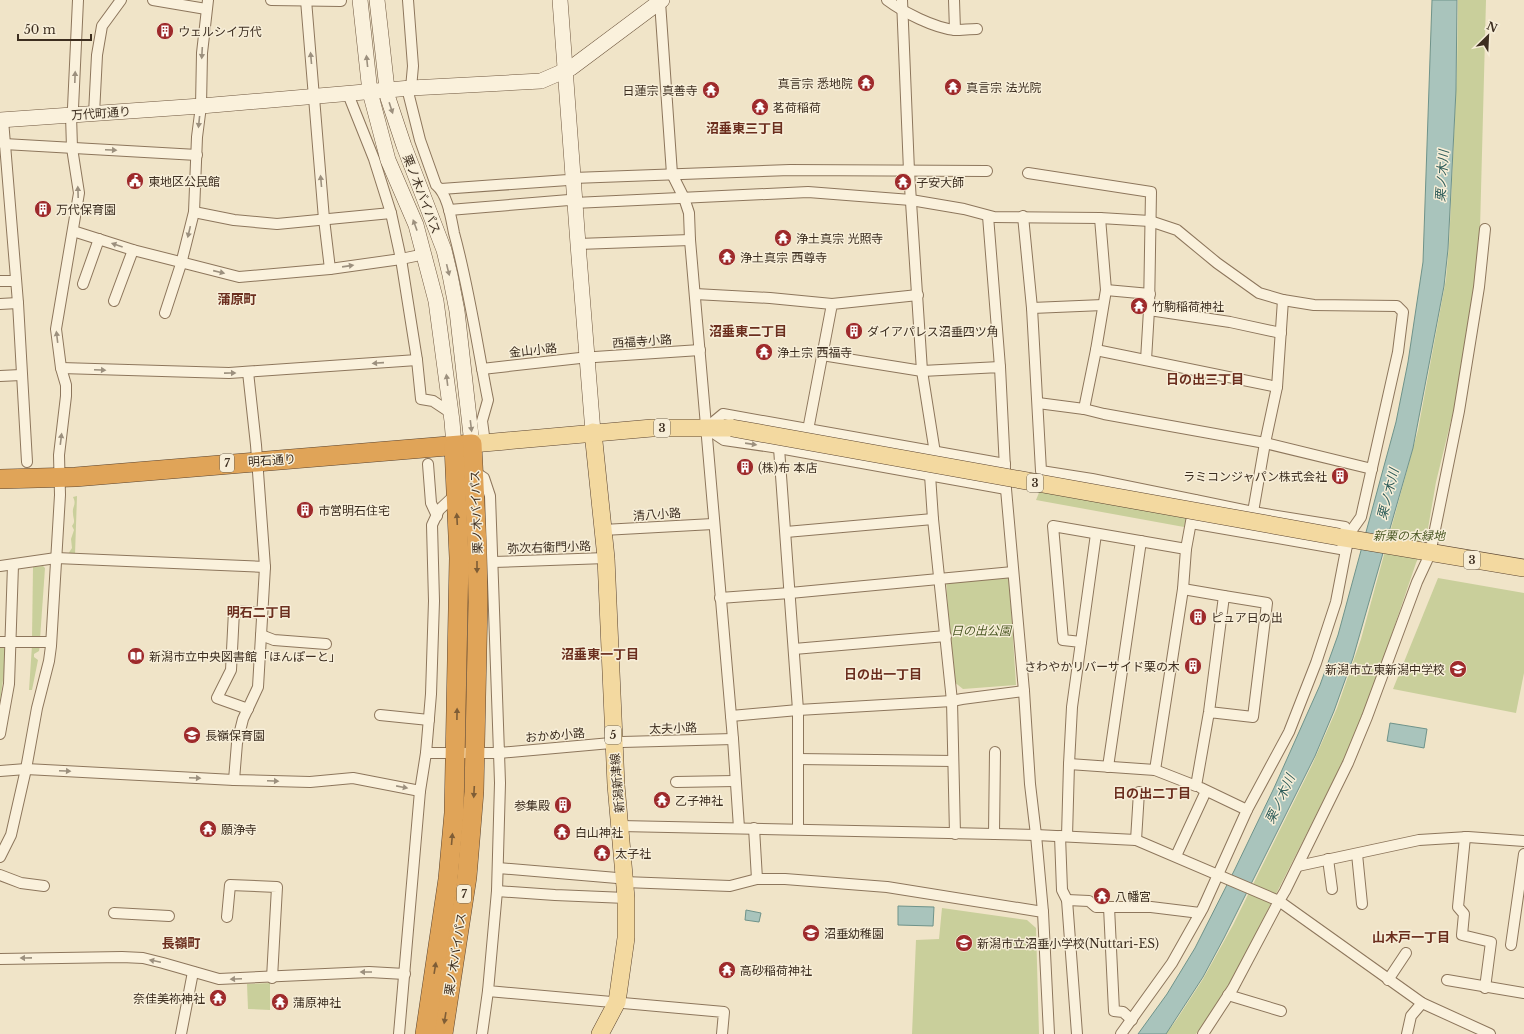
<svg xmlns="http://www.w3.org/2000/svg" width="1524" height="1034" font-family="'Libre Baskerville','Noto Sans JP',serif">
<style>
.green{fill:#c9cf9b}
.water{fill:#a9c4bc;stroke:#6f938a}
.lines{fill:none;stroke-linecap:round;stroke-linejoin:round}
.street-casing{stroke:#8d765c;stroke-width:12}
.secondary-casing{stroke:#6f573f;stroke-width:16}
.primary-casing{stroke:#5b4430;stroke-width:18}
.highway-casing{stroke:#5b4430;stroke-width:20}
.street{stroke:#faf1dc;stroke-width:10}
.secondary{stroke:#faf1dc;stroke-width:15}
.primary{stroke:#f3d9a0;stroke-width:17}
.highway{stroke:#e0a458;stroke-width:19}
.primary-bridge-casing{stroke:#5b4430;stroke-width:18;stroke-linecap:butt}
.primary-bridge{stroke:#f3d9a0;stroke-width:17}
.oneway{fill:#9c907e}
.oneway2{fill:#7e5d36}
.labels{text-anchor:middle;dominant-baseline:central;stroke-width:3;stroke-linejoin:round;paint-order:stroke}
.shield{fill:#f7eed8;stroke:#756857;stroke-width:1}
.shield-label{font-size:11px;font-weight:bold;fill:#3d2e20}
.poi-label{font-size:12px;fill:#3d2e20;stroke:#f7eed8;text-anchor:start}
.street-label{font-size:12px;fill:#3d2e20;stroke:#f7eed8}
.park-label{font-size:12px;font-style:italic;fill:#4d5a26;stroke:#f7eed8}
.neighbourhood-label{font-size:13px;font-weight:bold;fill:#6b2e1e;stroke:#f7eed8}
.water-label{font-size:13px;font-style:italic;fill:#2f5d5a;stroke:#f7eed8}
</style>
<rect width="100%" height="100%" fill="#f0e4c8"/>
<!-- green -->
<g class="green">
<path d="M 1458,0 L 1486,0 L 1480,229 L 1471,320 L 1457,396 L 1436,482 L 1426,540 L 1416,563 L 1371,695 L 1346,756 L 1248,949 C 1233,979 1215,1007 1196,1034 L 1166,1034 L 1177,1019 L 1203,979 L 1233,925 L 1269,852 L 1312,765 L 1337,708 L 1361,639 L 1418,430 L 1446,279 L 1449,245 L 1457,70 Z"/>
<polygon points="1045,478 1186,518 1184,527 1036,500"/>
<path d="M 77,496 L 75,555 L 68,554 L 72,548 L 71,539 L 74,530 L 72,526 C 76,521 73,519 73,513 C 72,506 77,505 73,497 Z"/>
<polygon points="43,566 45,568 40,639 32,638 33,567"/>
<polygon points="1009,576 1016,685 963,689 953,681 946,580"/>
<polygon points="1438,578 1524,593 1524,673 1516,713 1393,689"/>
<polygon points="32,645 40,645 39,651 34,654 34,657 38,660 32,690 29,690"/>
<polygon points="0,647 3,647 7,651 0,702"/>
<polygon points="942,908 1027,920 1036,928 1039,1034 912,1034 916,940 939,939"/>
<polygon points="270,983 270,1010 248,1009 247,984"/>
</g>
<!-- water -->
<g class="water">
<polygon points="1432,0 1457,0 1456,90 1448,249 1444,286 1413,448 1353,658 1334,711 1315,756 1224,938 1203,977 1166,1034 1138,1034 1167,994 1195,948 1235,869 1274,788 1320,685 1338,635 1396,422 1408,362 1423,262"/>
<polygon points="1390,723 1427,729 1424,748 1387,741"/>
<polygon points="898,906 934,907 933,926 898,925"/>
<polygon points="746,910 761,913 759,922 745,920"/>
</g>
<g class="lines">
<defs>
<g id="street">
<polyline points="153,0 206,9"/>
<polyline points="271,0 341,1"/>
<polyline points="306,0 324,219 330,269"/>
<polyline points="408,0 413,66 411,88"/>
<path d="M 887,0 C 903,12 934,28 955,30 C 962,30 970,29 977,29"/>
<polyline points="902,0 909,171 922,371 935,453 930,475 933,519 952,701 955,834"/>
<polyline points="954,0 955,30"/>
<polyline points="660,2 672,174 684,198 689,213 690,240 733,739 739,828"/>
<path d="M 407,88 L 420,140 L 436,185 C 448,195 451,218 454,233 C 469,288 477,344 488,400 L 482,421 L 485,443"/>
<polyline points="348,94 374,159 391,213 401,259 417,360 421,399 433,401 451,413"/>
<polyline points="94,114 97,55 102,26 121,0"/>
<polyline points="3,120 18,303 27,462"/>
<polyline points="4,144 197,155"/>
<polyline points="1028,173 1151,192 1149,310 1230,322 1281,333"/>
<polyline points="441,189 568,180 573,178 790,170 987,171"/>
<polyline points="449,210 569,200 574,203 808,192 911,200 964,209 994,217 1100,218 1150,221 1177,230 1217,263 1259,293 1283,300 1314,305 1397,306 1403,312 1398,352 1361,517 1349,534 1349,539 1346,550 1336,602 1316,663 1289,732 1247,810 1203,908 1172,963 1121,1034"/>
<polyline points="194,212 234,220 277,224 391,213"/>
<polyline points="988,216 1000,367"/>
<polyline points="1023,216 1032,308 1041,471 1092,479 1195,500"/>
<polyline points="73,231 133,250 239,277 330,269 401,259 425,254"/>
<polyline points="578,244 690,240"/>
<polyline points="0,281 15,281"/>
<polyline points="83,284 99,239"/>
<polyline points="1106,290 1150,294"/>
<polyline points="695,294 770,298 832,304"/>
<polyline points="114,301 133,250"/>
<polyline points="0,304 18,303"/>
<polyline points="1032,308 1103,305"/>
<polyline points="165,313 181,264 194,212 197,137 201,106 202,53 208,0"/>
<polyline points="1096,350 1277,387"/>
<polyline points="822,355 922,371 1000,367 1006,489 1024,691 1030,784 1036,835 1043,912"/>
<polyline points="1146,360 1149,310"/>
<polyline points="61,368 229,373 417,360"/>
<polyline points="482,369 580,358 700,350"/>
<polyline points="0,376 21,375"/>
<polyline points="1038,403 1084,409 1104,414 1265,443 1372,469"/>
<polyline points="1084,409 1096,350 1106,290 1100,218"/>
<polyline points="808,430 832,304 918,295"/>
<polyline points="779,448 798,710 798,829"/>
<polyline points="428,464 431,503 437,516"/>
<polyline points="1005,464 723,414 706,428 724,440 779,448 1006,489"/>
<polyline points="475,472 484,478 490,496 499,753 622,742 733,739"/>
<polyline points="1253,512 1265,443 1277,387 1283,300"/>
<polyline points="1191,523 1346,550"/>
<polyline points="603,530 713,524"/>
<polyline points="786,532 933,519"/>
<polyline points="1186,549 1195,500 1253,512 1345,527 1349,534"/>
<polyline points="493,562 606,558"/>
<polyline points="0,566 56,558 265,567"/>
<polyline points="1183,589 1224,596"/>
<polyline points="720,598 790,593 1013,572"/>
<polyline points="261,635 274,640 326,644"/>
<polyline points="0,642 51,642"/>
<polyline points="1081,642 1096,534"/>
<polyline points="794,649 946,636"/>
<polyline points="248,709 217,698 231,670 234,611 262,613"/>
<polyline points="380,715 429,720"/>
<polyline points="731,716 798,710 952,701 962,699 1024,691"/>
<polyline points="0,734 9,684 13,565"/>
<polyline points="426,753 499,753 500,783 497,891 488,991 724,1012 722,1034"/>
<polyline points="798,759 953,761"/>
<polyline points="1069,764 1155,770"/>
<polyline points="1108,767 1141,541"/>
<polyline points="0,771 26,769 234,780 310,782 353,778 420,791"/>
<polyline points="234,780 237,743 243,719 258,687 265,567 256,445 248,372"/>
<polyline points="676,782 735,781"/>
<polyline points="1201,788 1247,810"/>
<polyline points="620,826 1036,835 1136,840 1279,901 1422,1003 1490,1034"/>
<polyline points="754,828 757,879"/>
<polyline points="994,834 995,752"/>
<polyline points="1060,836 1062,890 1067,900 1077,1034"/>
<polyline points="1067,836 1069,764 1072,707 1081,642 1063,640 1053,526 1186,549 1183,589 1155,770 1196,786 1209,712 1224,596 1267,603 1253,717 1209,712"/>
<polyline points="1465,837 1458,907 1464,914 1462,935 1491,942 1485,988"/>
<polyline points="1136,840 1139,792"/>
<polyline points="1357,854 1362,904"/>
<polyline points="1176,856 1206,791"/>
<polyline points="0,857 11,835 26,769 37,708 49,661 51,646 60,495 59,455 66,396 66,385 61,368 56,329 79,193 72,148 71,115 73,108 78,0"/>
<polyline points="1328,859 1332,889"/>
<polyline points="1298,866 1419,840 1468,837 1524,841"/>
<polyline points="498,868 617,878"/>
<polyline points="0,875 21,883 44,886"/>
<polyline points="624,882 730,886 757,879 785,879 887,887 1043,912 1049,1034"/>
<polyline points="497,891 555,895 626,898"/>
<polyline points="1067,900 1089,901 1096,907 1151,907 1200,913"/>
<polyline points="1109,907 1114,1011 1123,1012 1132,1020"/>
<polyline points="114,913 169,916"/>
<polyline points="227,917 230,885 277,887 272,978"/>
<polyline points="1511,945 1524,854"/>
<polyline points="0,959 122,957 143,958 163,963 219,979 369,972 405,974"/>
<polyline points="1388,980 1406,953"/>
<polyline points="1447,980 1524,993"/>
<polyline points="1228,995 1281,1011"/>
<polyline points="181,1034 193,972"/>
<polyline points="399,1034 420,791 426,753 431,694 434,601 432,525 439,510 456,494"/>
<polyline points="482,1034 488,991"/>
<polyline points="1203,1034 1233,988 1279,901 1285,891 1348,763 1367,717 1417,582 1430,554 1459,411 1479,287 1485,229"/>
<polyline points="1407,1034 1411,1016 1422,1003"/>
</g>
<g id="secondary">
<polyline points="360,0 370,92 388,160 416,225 436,301 452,421 454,446"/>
<polyline points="377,0 388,98 404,146 444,250 450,275 457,311 472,444"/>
<polyline points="560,0 578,244 593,432"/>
<polyline points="0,120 201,106 411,88 541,81 571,68 662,0"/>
</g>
<g id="primary">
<polyline points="593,432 606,558 616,785 626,898 626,938 617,1002 600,1034"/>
<polyline points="472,444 652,428 732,428"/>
<polyline points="1339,537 1524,568"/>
</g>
<g id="highway">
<polyline points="0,479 75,477 472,444 477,545 478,602 474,792 467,877 443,1034"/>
<polyline points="425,1034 448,879 454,813 459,558 454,446"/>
</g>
</defs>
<!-- street casing -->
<use href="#street" class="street-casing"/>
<!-- secondary casing -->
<use href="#secondary" class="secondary-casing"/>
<!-- primary casing -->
<use href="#primary" class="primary-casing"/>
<!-- highway casing -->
<use href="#highway" class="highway-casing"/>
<!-- street -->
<use href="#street" class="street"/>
<!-- secondary -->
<use href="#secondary" class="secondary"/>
<!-- primary -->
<use href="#primary" class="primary"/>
<!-- highway -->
<use href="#highway" class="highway"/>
<defs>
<polyline id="primary-bridge" points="732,428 1339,537"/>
</defs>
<!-- primary-bridge casing -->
<use href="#primary-bridge" class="primary-bridge-casing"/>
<!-- primary-bridge -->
<use href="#primary-bridge" class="primary-bridge"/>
</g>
<!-- one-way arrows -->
<defs><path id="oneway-solid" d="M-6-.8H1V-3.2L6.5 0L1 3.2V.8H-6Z"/></defs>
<g class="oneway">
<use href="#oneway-solid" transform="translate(202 53) rotate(93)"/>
<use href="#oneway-solid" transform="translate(311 58) rotate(-95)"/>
<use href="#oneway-solid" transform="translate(367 61) rotate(-96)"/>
<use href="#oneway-solid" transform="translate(75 77) rotate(-88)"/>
<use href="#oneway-solid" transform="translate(391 108) rotate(72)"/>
<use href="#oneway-solid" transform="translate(199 122) rotate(96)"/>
<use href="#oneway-solid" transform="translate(111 150) rotate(3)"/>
<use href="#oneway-solid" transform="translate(321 181) rotate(-95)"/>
<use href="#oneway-solid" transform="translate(78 192) rotate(-92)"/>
<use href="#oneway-solid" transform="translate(415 225) rotate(-110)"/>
<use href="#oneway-solid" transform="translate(189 232) rotate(103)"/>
<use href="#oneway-solid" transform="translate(117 245) rotate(-161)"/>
<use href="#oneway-solid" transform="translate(348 266) rotate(-8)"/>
<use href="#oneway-solid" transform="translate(448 270) rotate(76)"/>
<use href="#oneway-solid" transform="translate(219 272) rotate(13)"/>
<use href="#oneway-solid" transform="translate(57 337) rotate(-97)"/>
<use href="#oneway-solid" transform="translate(378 363) rotate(176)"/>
<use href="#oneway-solid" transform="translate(100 370) rotate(3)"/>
<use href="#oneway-solid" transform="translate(230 373) rotate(-1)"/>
<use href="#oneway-solid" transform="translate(447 380) rotate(-97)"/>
<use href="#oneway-solid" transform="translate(471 426) rotate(83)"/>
<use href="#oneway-solid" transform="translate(61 439) rotate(-83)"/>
<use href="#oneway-solid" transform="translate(751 444) rotate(8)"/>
<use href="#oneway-solid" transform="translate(65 771) rotate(3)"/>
<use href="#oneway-solid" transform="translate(195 778) rotate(3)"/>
<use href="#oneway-solid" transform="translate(273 781) rotate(2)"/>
<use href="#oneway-solid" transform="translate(402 787) rotate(11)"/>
<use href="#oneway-solid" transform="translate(26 958) rotate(179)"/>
<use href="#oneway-solid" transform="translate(155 961) rotate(-168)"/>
<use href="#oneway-solid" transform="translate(366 972) rotate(180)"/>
<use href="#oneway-solid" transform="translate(236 979) rotate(177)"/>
</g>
<g class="oneway2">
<use href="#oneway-solid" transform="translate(457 519) rotate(-93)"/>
<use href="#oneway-solid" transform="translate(477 567) rotate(90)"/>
<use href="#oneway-solid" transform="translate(457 714) rotate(-89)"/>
<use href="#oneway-solid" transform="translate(474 792) rotate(93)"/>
<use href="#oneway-solid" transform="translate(452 839) rotate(-85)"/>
<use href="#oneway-solid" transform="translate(435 968) rotate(-81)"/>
<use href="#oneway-solid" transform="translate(445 1018) rotate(99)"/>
</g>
<!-- icons -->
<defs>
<symbol id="building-disc" viewBox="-11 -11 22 22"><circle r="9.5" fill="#9e2a2b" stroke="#f7eed8"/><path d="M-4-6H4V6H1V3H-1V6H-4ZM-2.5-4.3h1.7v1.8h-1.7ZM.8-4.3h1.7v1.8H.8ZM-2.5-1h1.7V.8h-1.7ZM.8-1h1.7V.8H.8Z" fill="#fff"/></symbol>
<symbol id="temple-disc" viewBox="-11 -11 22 22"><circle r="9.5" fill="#9e2a2b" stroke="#f7eed8"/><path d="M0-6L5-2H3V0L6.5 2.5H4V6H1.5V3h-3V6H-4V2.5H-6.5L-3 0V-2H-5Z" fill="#fff"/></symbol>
<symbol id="civic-disc" viewBox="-11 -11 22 22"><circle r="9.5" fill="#9e2a2b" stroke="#f7eed8"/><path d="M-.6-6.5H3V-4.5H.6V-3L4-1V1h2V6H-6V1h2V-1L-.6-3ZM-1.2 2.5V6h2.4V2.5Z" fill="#fff"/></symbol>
<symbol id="library-disc" viewBox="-11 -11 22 22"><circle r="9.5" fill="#9e2a2b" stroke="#f7eed8"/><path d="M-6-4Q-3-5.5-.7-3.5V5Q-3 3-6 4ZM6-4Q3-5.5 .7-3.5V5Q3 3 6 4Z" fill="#fff"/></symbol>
<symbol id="school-disc" viewBox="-11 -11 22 22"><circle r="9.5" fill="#9e2a2b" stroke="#f7eed8"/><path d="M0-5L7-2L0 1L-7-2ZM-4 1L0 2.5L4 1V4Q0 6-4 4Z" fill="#fff"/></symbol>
</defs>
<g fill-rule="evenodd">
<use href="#building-disc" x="155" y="21" width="20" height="20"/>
<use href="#temple-disc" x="856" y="73" width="20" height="20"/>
<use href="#temple-disc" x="943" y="77" width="20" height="20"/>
<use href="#temple-disc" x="701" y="80" width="20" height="20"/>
<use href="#temple-disc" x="750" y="97" width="20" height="20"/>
<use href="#civic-disc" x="125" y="171" width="20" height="20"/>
<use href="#temple-disc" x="893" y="172" width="20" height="20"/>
<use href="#building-disc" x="33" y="199" width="20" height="20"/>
<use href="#temple-disc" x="773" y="228" width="20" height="20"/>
<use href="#temple-disc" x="717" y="247" width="20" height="20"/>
<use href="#temple-disc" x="1129" y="296" width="20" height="20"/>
<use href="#building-disc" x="844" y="321" width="20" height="20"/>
<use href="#temple-disc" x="754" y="342" width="20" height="20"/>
<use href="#building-disc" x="735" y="457" width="20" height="20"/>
<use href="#building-disc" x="1330" y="466" width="20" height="20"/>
<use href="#building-disc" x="295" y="500" width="20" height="20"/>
<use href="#building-disc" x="1188" y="607" width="20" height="20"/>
<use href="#library-disc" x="126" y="646" width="20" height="20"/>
<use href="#building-disc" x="1183" y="656" width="20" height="20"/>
<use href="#school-disc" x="1448" y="659" width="20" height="20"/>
<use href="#school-disc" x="182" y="725" width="20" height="20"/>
<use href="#temple-disc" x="652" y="790" width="20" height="20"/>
<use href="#building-disc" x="553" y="795" width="20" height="20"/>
<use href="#temple-disc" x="198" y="819" width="20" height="20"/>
<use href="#temple-disc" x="552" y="822" width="20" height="20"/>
<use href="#temple-disc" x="592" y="843" width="20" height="20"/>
<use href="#temple-disc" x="1092" y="886" width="20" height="20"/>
<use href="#school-disc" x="801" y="923" width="20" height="20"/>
<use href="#school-disc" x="954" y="933" width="20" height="20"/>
<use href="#temple-disc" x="717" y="960" width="20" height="20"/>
<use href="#temple-disc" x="208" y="988" width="20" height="20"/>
<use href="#temple-disc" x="270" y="992" width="20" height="20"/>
</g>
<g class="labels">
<!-- shield labels -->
<g class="shield">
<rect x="654" y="419" width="16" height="18" rx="3"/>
<rect x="220" y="454" width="14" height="18" rx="3"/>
<rect x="1027" y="474" width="16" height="18" rx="3"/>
<rect x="1464" y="551" width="16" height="18" rx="3"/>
<rect x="605" y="726" width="16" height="18" rx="3"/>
<rect x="457" y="885" width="14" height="18" rx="3"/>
</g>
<g class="shield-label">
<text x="662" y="428">3</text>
<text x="227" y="463">7</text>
<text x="1035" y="483">3</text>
<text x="1472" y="560">3</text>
<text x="613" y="735">5</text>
<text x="464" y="894">7</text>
</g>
<!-- poi labels -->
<g class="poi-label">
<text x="178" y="31">ウェルシイ万代</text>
<text x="853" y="83" text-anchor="end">真言宗 悉地院</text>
<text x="966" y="87">真言宗 法光院</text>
<text x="698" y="90" text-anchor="end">日蓮宗 真善寺</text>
<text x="773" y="107">茗荷稲荷</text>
<text x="148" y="181">東地区公民館</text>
<text x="916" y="182">子安大師</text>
<text x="56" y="209">万代保育園</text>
<text x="796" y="238">浄土真宗 光照寺</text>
<text x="740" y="257">浄土真宗 西尊寺</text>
<text x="1152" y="306">竹駒稲荷神社</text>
<text x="867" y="331">ダイアパレス沼垂四ツ角</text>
<text x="777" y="352">浄土宗 西福寺</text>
<text x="758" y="467">(株)布 本店</text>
<text x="1327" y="476" text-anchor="end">ラミコンジャパン株式会社</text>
<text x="318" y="510">市営明石住宅</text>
<text x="1211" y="617">ピュア日の出</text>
<text x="149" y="656">新潟市立中央図書館「ほんぽーと」</text>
<text x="1180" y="666" text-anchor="end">さわやかリバーサイド栗の木</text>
<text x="1445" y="669" text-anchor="end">新潟市立東新潟中学校</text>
<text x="205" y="735">長嶺保育園</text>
<text x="675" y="800">乙子神社</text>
<text x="550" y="805" text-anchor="end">参集殿</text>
<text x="221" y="829">願浄寺</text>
<text x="575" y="832">白山神社</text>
<text x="615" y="853">太子社</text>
<text x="1115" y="896">八幡宮</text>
<text x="824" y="933">沼垂幼稚園</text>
<text x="977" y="943">新潟市立沼垂小学校(Nuttari-ES)</text>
<text x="740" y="970">高砂稲荷神社</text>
<text x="205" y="998" text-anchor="end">奈佳美祢神社</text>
<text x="293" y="1002">蒲原神社</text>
</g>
<!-- street labels -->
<g class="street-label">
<text transform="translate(101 113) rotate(-4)">万代町通り</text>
<text transform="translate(422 194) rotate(69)">栗ノ木バイパス</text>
<text transform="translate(642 341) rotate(-4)">西福寺小路</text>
<text transform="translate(533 350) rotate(-6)">金山小路</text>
<text transform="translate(272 460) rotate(-4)">明石通り</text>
<text transform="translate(476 512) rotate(-92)">栗ノ木バイパス</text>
<text transform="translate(657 514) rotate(-4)">清八小路</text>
<text transform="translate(549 547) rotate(-2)">弥次右衛門小路</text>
<text transform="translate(673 728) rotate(-2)">太夫小路</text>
<text transform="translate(555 735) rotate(-5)">おかめ小路</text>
<text transform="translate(617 783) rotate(-95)">新潟新津線</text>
<text transform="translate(455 954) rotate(-81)">栗ノ木バイパス</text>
</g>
<!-- park labels -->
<g class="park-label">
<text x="1409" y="535">新栗の木緑地</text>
<text x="981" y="630">日の出公園</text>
</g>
<!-- neighbourhood labels -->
<g class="neighbourhood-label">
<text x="745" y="128">沼垂東三丁目</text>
<text x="237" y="299">蒲原町</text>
<text x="748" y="331">沼垂東二丁目</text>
<text x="1205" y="379">日の出三丁目</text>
<text x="259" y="612">明石二丁目</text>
<text x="600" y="654">沼垂東一丁目</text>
<text x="883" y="674">日の出一丁目</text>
<text x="1152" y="793">日の出二丁目</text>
<text x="1411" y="937">山木戸一丁目</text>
<text x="181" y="943">長嶺町</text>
</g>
<!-- water labels -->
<g class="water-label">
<text transform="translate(1442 176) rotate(-86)">栗ノ木川</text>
<text transform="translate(1388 494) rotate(-76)">栗ノ木川</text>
<text transform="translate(1280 799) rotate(-65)">栗ノ木川</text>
</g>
</g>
<!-- north arrow -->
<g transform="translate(1488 36) rotate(24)" stroke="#f7eed8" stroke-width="3" paint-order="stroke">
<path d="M0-3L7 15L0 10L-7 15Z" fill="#3d2e20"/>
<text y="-6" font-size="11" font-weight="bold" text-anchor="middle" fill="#3d2e20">N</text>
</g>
<!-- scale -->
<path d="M18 34v6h73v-6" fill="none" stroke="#3d2e20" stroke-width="2"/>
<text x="24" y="34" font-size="12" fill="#3d2e20" stroke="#f7eed8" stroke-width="3" paint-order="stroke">50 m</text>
</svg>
